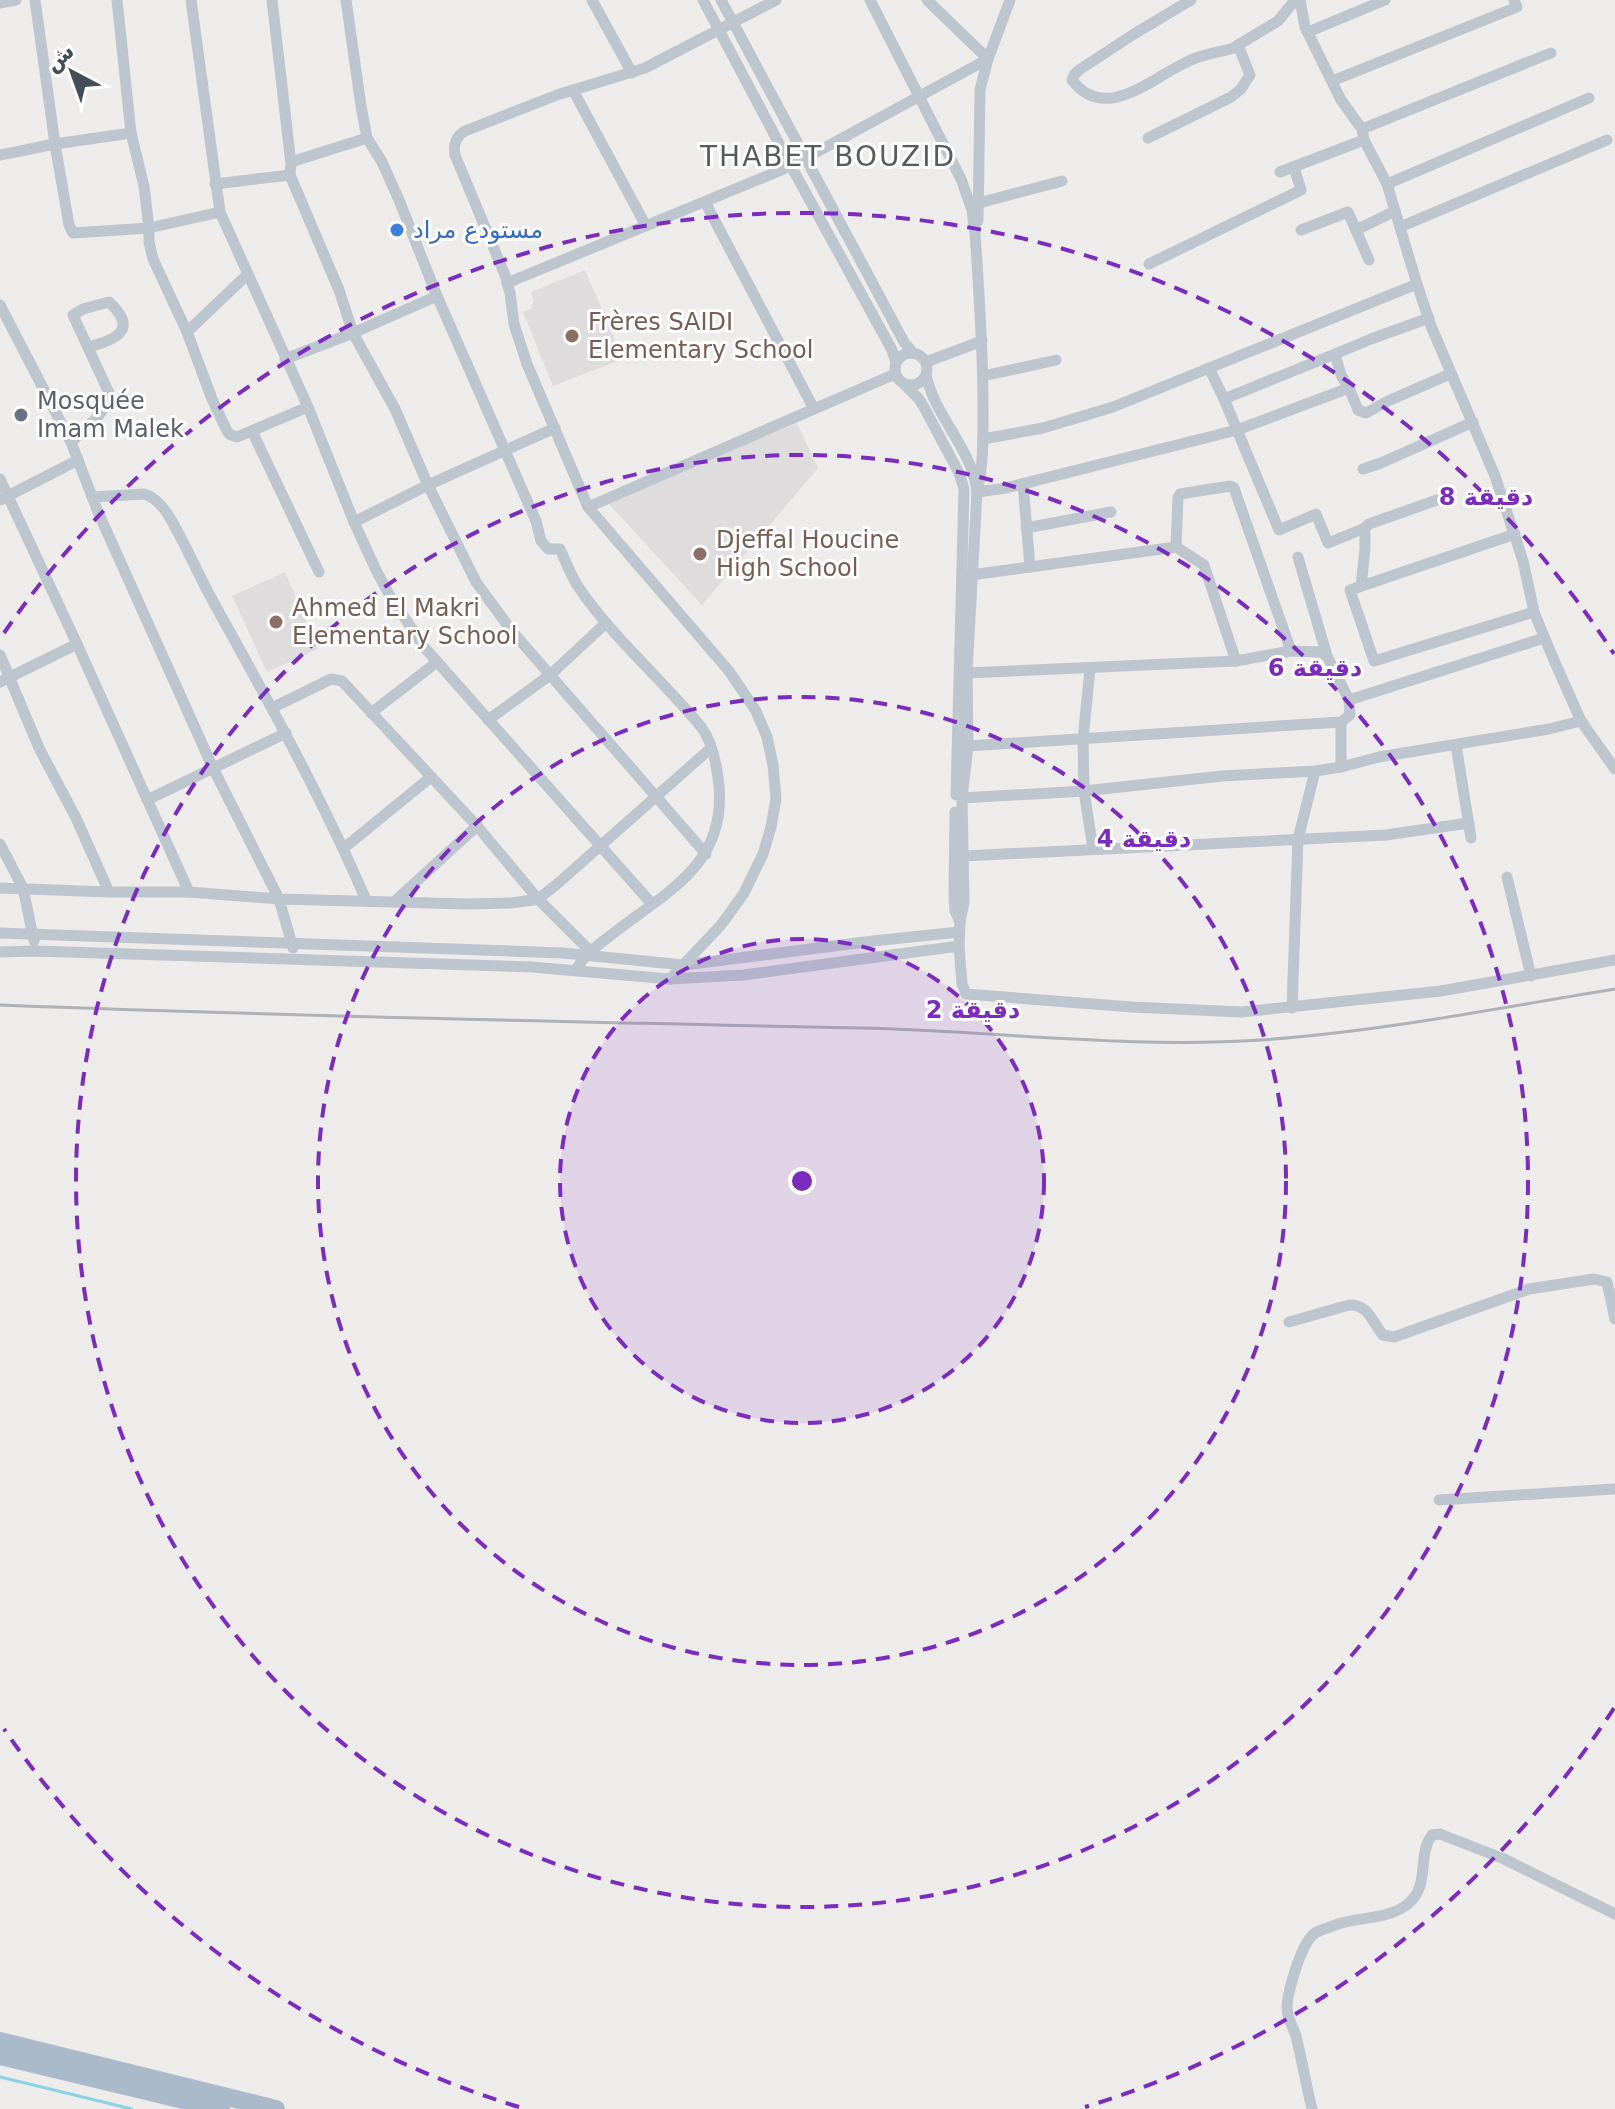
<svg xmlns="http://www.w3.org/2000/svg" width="1615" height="2109" font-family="'DejaVu Sans',Vazirmatn,sans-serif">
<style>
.education{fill:#dfdcdd}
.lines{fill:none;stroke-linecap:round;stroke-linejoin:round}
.stream{stroke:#88d1e7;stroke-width:3}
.street{stroke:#bdc5ce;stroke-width:11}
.primary{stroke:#abbaca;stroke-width:18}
.rail{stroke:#aeb1b6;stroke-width:3}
.ring{fill:none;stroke:#7b2cbf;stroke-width:4;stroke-dasharray:14 10}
.shop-dot{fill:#3f7fe0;stroke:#fff;stroke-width:3}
.education-dot{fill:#8d6e63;stroke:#fff;stroke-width:3}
.worship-dot{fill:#6b7280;stroke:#fff;stroke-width:3}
.labels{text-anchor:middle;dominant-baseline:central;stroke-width:6;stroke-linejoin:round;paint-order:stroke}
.shop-label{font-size:24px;fill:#366cbe;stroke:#fff;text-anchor:start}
.education-label{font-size:24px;fill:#785e54;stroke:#fff;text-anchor:start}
.worship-label{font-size:24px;fill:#5b616d;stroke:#fff;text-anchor:start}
.quarter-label{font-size:28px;letter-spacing:2px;fill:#585c60;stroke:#fff}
.centre{fill:#7b2cbf;stroke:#fff;stroke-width:4}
.ring-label{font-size:24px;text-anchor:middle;font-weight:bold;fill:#7b2cbf;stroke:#fff;stroke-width:6;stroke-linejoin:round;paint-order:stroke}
</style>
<rect width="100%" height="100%" fill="#eeebeb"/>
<!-- education -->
<g class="education">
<polygon points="585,270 623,359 553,386 523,312 532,308 531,305 534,302 531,292"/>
<polygon points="797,423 818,468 702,605 607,502"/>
<polygon points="285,572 318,649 267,672 232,596"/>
</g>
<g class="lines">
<!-- stream -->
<polyline class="stream" points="0,2077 132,2109"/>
<!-- street -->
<g class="street">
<polyline points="35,0 55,144 69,225 73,233 149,228 220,212"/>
<polyline points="117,0 131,133 144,186 149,228 149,242 153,259 187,332 212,399 226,429 229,434 237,437 308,407"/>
<polyline points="191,0 220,212 308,407 354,522 376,570 390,596 424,647 652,904"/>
<polyline points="272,0 291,164 290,175 339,290 353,333 395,409 428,485 476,582 511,630 706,854"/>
<path d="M 346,0 L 361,106 L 367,138 L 382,162 L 399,200 L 437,296 L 536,521 L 541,541 L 548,549 L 560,549 C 566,562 571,576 579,588 C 614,639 663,680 702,728 C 713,744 717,766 719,786 C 726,864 668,891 615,932 C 600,944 585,953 576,970"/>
<polyline points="592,0 632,73"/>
<polyline points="703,0 791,166 892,350 896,362"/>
<polyline points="721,0 904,342 913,353"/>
<path d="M 870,0 L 961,179 L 972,210 L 975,233 C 979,290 983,348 983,406 C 983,434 984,464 977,492 L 1006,488 L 1237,430 L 1349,388 L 1341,375 L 1335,354 L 1371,339 L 1429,318"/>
<path d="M 1191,0 L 1134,34 L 1079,70 L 1074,75 L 1072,80 C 1106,125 1155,75 1191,60 C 1204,54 1220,52 1234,48 L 1238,45"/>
<polyline points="1300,0 1305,27 1341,100 1362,129 1364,140 1387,184 1417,284 1431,326 1495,476 1523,561 1534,612 1553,658 1581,721 1615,769"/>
<polyline points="0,3 16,0"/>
<polyline points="1308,32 1385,0"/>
<polyline points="1332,81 1517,7 1514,0"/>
<polyline points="573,90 646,226"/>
<polyline points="1362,129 1551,53"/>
<polyline points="1148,138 1231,97 1241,89 1250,75 1238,45 1278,21 1295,0"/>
<polyline points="0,155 55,144 131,133"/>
<polyline points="291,162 367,138"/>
<polyline points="1280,172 1364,140"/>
<polyline points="215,184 290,175"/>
<polyline points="1387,184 1589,98"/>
<polyline points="705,202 814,409"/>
<polyline points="975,204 1062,181"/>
<polyline points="978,221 980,90 988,59 1010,0"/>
<polyline points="1400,227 1607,140"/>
<polyline points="1301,230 1348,212 1369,260"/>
<polyline points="1356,230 1395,211"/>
<polyline points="1149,264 1301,190 1294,167"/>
<polyline points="507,283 791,166 988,59 927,0"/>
<polyline points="0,305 71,442 98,512 213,768 279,899 293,948"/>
<polyline points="187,332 248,274"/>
<circle cx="911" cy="369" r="16"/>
<polyline points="285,359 353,333 437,296"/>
<polyline points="926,362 982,341"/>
<polyline points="1209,368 1224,399 1335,354"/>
<path d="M 926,375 C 935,417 972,448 977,492 L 967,673 L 968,746 L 962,798 L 964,902 L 960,922 L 959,946 L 962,984 L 966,994 L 1132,1007 L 1242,1012 L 1441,991 L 1615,960"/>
<polyline points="983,376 1056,360"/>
<polyline points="905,385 919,399 925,409 959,473 964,489 956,795"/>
<polyline points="1349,388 1358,410 1366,413 1388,401 1450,374"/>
<polyline points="1224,399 1279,530 1316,514 1328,543 1365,528"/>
<polyline points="252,431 319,572"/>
<polyline points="983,439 1043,428 1113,407 1417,284"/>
<path d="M 71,442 C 84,429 109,412 109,393 L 73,315 L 83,309 L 109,302 C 139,330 116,340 88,347"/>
<polyline points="1363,469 1381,463 1473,422"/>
<polyline points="0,479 77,644 189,892"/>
<polyline points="1023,484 1030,567"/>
<path d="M 92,497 L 144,494 C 154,497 161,504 167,513 C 185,542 198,575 215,605 C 269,702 322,798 366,900"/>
<polyline points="0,500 78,460"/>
<polyline points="588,507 895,374"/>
<polyline points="354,522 428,485 555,428"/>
<polyline points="1026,528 1111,512"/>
<polyline points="1515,534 1350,590 1374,661 1534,612"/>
<polyline points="1298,557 1327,656"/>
<polyline points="971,575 1176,547"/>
<polyline points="1361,586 1365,549 1365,528 1369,524 1437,500"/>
<polyline points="0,655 39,748 76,818 109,892"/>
<polyline points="1236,661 1204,565 1176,547 1178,498 1180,494 1230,486 1234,488 1291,651"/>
<polyline points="1090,669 1083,739 1084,791 1093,849"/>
<polyline points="967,673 1236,661 1291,651 1320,652 1327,656 1349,700"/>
<polyline points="0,682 77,644"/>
<polyline points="272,708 331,679 342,681 477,826 538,899 590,951"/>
<polyline points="371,713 437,662"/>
<polyline points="488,720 550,675 606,623"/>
<polyline points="1456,745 1471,838"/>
<polyline points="968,746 1341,722 1350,715 1349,700 1544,638"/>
<polyline points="1341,767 1341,722"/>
<polyline points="962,798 1084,791 1222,776 1315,771 1341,767 1379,757 1549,729 1581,721"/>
<polyline points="147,800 286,733"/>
<polyline points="955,812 954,897 955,911 960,922"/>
<polyline points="0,844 23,888 34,941"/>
<polyline points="344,848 431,777"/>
<polyline points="964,856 1386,835 1469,823"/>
<polyline points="1507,877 1531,976"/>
<polyline points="0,888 109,892 189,892 279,899 467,904 511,903 533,900 538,899 556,885 711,748"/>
<polyline points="394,902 477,826"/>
<polyline points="0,933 563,953 684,965 873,941 959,932"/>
<polyline points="0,952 36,951 532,967 670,979 744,975 959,946"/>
<path d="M 670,979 L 720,926 L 732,910 L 744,893 L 763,854 L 771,827 L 776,799 L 773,765 L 767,737 L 756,711 L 729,671 L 588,507 L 527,364 L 514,324 L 510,293 L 505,275 L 455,155 C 453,145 456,136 465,131 L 557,95 L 645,68 L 776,0"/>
<polyline points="1292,1008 1298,839 1315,771"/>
<path d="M 1289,1322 L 1349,1305 C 1369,1304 1372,1323 1383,1335 L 1394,1337 L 1529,1289 L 1594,1279 L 1607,1282 L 1615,1319"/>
<polyline points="1439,1500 1615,1489"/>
<path d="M 1312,2109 C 1306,2085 1302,2060 1296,2036 C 1293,2026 1287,2019 1287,2007 C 1288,1990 1301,1943 1315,1933 C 1322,1929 1331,1927 1338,1924 C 1360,1917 1391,1919 1409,1903 C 1430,1885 1417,1855 1432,1835 L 1440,1834 L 1504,1859 L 1615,1914"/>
</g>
<!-- primary -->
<g class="primary">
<polyline points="0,2041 276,2109"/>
<polyline points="0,2056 221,2109"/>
</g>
<!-- rail -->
<path class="rail" d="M 0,1005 C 287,1016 575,1022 862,1028 C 995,1031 1128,1049 1261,1040 C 1380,1032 1498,1008 1615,989"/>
</g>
<!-- distance rings -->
<circle cx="802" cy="1181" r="242" fill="#7b2cbf" fill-opacity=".12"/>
<g class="ring">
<circle cx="802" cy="1181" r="242"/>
<circle cx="802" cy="1181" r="484"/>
<circle cx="802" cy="1181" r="726"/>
<path d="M1614 1708A968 968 0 0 1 1085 2107M519 2107A968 968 0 0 1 4 1729M4 633A968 968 0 0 1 1614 654"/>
</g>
<!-- markers -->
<circle class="shop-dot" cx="397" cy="230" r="8"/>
<g class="education-dot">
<circle cx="572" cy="336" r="8"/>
<circle cx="700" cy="554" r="8"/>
<circle cx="276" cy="622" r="8"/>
</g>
<circle class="worship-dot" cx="21" cy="415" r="8"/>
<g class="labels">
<!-- shop labels -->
<g class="shop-label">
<text x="413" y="230">مستودع مراد</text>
</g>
<!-- education labels -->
<g class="education-label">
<text x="588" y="322">Frères SAIDI<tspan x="588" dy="28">Elementary School</tspan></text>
<text x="716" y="540">Djeffal Houcine<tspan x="716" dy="28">High School</tspan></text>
<text x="292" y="608">Ahmed El Makri<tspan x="292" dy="28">Elementary School</tspan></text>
</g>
<!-- worship labels -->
<g class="worship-label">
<text x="37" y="401">Mosquée<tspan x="37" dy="28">Imam Malek</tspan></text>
</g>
<!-- quarter labels -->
<g class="quarter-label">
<text x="828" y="156">THABET BOUZID</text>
</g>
</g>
<circle cx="802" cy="1181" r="12" class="centre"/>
<g class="ring-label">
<text x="1486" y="505">8 دقيقة</text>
<text x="1315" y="676">6 دقيقة</text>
<text x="1144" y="847">4 دقيقة</text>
<text x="973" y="1018">2 دقيقة</text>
</g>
<!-- north arrow -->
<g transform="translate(72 72) rotate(319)" stroke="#ffffff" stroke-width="6" paint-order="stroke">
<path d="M0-6L14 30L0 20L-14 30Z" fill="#454e58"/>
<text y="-12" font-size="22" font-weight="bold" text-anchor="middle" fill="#454e58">ش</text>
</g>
</svg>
